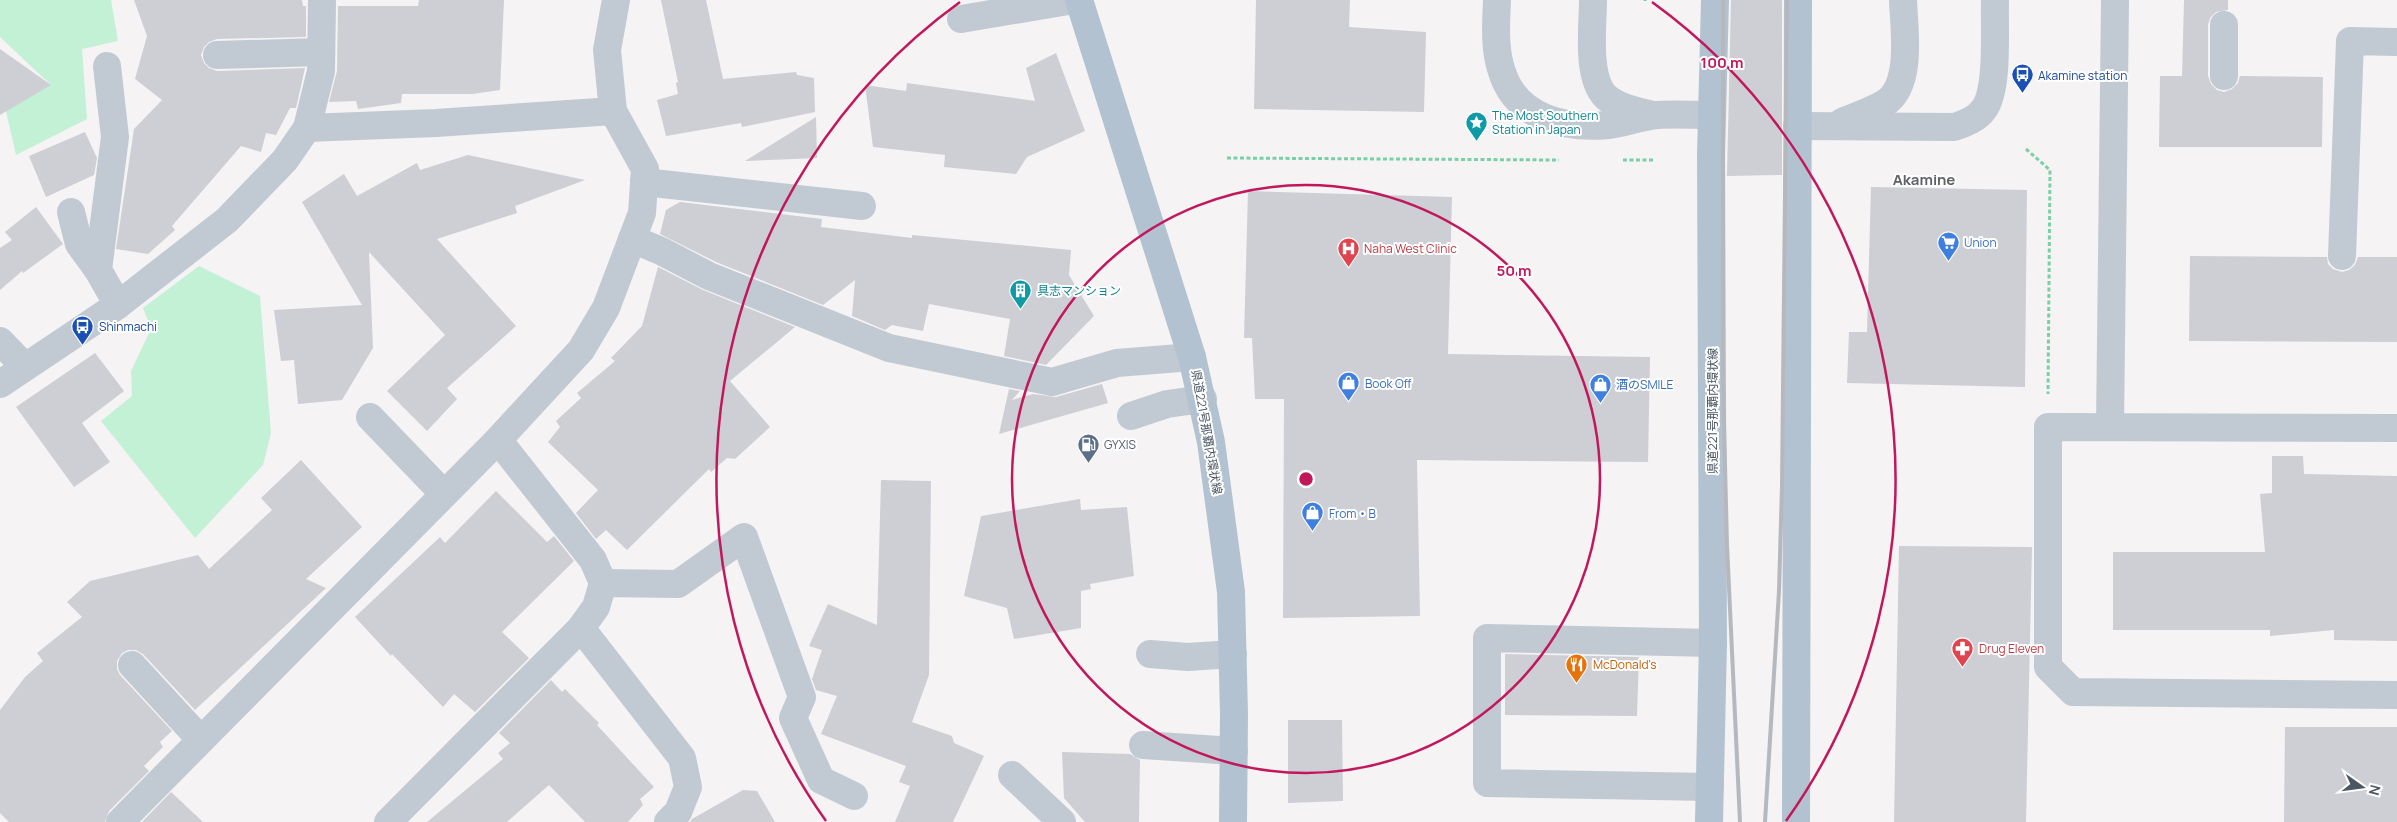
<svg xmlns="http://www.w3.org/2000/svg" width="2397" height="822" font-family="Manrope,'Noto Sans JP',sans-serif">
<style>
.green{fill:#c3f1d5}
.building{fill:#cdcfd5}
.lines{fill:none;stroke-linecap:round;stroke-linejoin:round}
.path{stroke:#7ad0a6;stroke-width:3;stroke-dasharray:4 2.5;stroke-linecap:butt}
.minor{stroke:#c1cad2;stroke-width:28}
.major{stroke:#b3c2d1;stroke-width:28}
.rail{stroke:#b5b8bd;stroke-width:4}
.ring{fill:none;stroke:#c2185b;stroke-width:2.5}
.labels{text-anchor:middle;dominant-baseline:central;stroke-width:4;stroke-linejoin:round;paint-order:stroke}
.transit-label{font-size:12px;fill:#164399;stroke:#fff;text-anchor:start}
.culture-label{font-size:12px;fill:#0d838f;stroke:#fff;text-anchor:start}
.shop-label{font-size:12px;fill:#366cbe;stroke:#fff;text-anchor:start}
.health-label{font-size:12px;fill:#be3a42;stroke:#fff;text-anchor:start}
.street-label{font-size:12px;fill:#4a5661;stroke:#fff}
.service-label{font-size:12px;fill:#4e5e75;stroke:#fff;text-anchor:start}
.food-label{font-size:12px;fill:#c56008;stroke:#fff;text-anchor:start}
.quarter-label{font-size:15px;font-weight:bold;fill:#5f6368;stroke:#fff}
.centre{fill:#c2185b;stroke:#fff;stroke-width:2.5}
.ring-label{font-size:15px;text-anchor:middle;font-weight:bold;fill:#c2185b;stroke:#fff;stroke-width:4;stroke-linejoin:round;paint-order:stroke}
</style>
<rect width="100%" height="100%" fill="#f5f3f3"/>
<!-- green -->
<g class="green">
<polygon points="0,0 111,0 118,41 82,49 87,119 16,155 6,111 51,85 0,37"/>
<polygon points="199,266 260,296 271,433 263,465 195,538 101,421 132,396 131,371 151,329 143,308"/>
</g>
<!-- building -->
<g class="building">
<polygon points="134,0 302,0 303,6 306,6 306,37 217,39 209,42 204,47 201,55 204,63 209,68 217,71 305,68 296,108 290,108 276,135 266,133 261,152 241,146 172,226 175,230 148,254 116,249 134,129 162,100 135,79 147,36"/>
<polygon points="419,0 504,0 500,90 472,94 402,94 401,103 358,109 356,101 329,102 337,71 338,6 418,6"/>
<polygon points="661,0 706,0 723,79 796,72 797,75 814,78 815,112 742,127 741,123 666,136 657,100 678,94 676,83 678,82"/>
<polygon points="1256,0 1350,0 1349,27 1426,32 1424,112 1254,109"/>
<polygon points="1731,0 1782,0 1782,175 1727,176"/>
<polygon points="2184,0 2228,0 2228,10 2216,12 2210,18 2208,25 2208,76 2211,84 2217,90 2224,92 2232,89 2238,83 2240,76 2323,77 2322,147 2159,147 2160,76 2182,76"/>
<polygon points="0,49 51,85 0,115"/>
<polygon points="1056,53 1085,131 1027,157 1016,174 944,167 945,155 873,147 865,85 906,91 907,83 1035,101 1026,68"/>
<polygon points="816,117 817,158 745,161"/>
<polygon points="85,132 97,158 94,175 46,197 29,156"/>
<polygon points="468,155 585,180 515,206 517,213 437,239 516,326 447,388 457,399 427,431 387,391 445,335 369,252 373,348 342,400 298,404 294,360 281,361 274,310 362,305 302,202 344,174 357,196 417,163 420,170"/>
<polygon points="1871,187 2027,190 2025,387 1847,383 1849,332 1867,332"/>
<polygon points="1248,191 1452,197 1448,354 1650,357 1648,462 1417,460 1420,616 1283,618 1284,399 1255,399 1252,338 1244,338"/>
<polygon points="680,202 822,219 821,227 912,238 912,235 1071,250 1069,275 1094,316 1046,365 1004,356 1010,319 929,304 923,331 892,325 885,330 852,316 855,280 823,305 716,262 660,234 666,210"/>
<polygon points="36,207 63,244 23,273 22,271 0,290 0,248 12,240 5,232"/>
<polygon points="2190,256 2327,257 2328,264 2333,269 2342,272 2349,270 2355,265 2358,257 2397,257 2397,342 2189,341"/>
<polygon points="658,267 703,290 795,327 730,381 770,427 735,459 727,458 711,472 709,469 627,550 606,530 596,539 576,513 598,490 548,442 560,427 556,421 581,398 577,393 615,361 611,358 642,326"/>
<polygon points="95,353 124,391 82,423 110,462 74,487 16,407"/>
<polygon points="1102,384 1108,403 999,434 1009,389 1020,391 1012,400 1033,394 1056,397"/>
<polygon points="2272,456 2303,456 2304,474 2397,476 2397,641 2334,640 2334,630 2270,636 2270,630 2113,630 2113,552 2265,552 2260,494 2272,493"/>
<polygon points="301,460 362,527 306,579 326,588 195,710 143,654 136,650 128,650 122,653 117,661 117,669 120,675 172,731 160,742 163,747 144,766 149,771 109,811 105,822 9,822 0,813 0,710 25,677 43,661 37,653 82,617 67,602 90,581 198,555 209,569 272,510 261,498"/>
<polygon points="881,480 931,481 929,675 912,722 952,736 954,743 984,756 953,822 895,822 910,786 899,782 906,766 821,734 837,696 816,690 812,679 822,650 809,646 828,604 877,625"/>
<polygon points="496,491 547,542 554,536 574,561 502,632 529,658 475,712 454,694 443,707 392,654 391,656 355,617 440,537 445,543"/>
<polygon points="1080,499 1081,510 1127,507 1134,576 1090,584 1091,589 1081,591 1081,628 1014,639 1007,608 964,596 981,516"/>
<polygon points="1899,546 2032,547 2026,822 1894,822"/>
<polygon points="1505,654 1639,657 1637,716 1505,715"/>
<polygon points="551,680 562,692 565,689 599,723 597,725 654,787 640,799 643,805 628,822 585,822 549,785 507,822 427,822 503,759 498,753 510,743 499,733"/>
<polygon points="1288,720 1342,720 1343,801 1288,803"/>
<polygon points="2285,727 2397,727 2397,822 2284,822"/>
<polygon points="1062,752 1130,754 1140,760 1139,822 1085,822 1064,798"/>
<polygon points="743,790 757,791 775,822 690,822 692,819"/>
<polygon points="171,792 203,822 142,822"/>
</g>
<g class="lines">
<!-- path -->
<g class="path">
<polyline points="1645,1 1645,0"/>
<polyline points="2026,149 2050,170 2048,394"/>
<polyline points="1227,158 1559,160"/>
<polyline points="1623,160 1654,160"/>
</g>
<!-- minor -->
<g class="minor">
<path d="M 1497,0 C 1496,24 1494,49 1502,72 C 1517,119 1566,129 1609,125 C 1626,123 1642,116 1658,115 C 1676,114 1694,115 1712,115"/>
<path d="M 1593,0 C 1593,26 1586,78 1606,97 C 1619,108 1637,111 1653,115"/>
<polyline points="961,19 1074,0"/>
<polyline points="2224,25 2224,76"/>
<polyline points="217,55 321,52"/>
<polyline points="107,66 115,137 98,270 118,305"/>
<path d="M 1842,122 C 1856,116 1872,111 1885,103 C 1913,85 1904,29 1903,0"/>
<path d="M 1797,126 L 1954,127 C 1966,123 1977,119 1984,109 C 1999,89 1994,26 1995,0"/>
<polyline points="307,128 436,123 613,111"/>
<polyline points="644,182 862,206"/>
<polyline points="71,212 79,244 98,270"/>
<polyline points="632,239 661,251 709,276 889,348 1052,382 1117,363 1192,357"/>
<polyline points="2342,256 2350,41 2397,42"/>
<polyline points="0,341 25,367"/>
<polyline points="0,384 118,305 227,220 285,160 307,128 321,71 322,0"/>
<polyline points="1131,416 1167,404 1203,399"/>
<polyline points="370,417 444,494"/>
<polyline points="2110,427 2115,0"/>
<polyline points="2397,428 2048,427 2048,667 2073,692 2397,695"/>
<polyline points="498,440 593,560 603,583"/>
<polyline points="581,628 682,758 688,787 678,812 668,822"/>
<polyline points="1150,654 1188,657 1233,654"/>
<polyline points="132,665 201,740"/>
<polyline points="1143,745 1234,751"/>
<polyline points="1012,775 1062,822"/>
<polyline points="1710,787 1487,783 1487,638 1713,643"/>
<polyline points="120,822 498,440 581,350 606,308 642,213 645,169 613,111 607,50 616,0"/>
<polyline points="388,822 581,628 596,607 603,583 678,584 744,537 802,697 793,718 821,780 854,796"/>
</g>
<!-- major -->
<g class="major">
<polyline points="1079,0 1192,357 1211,442 1231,592 1234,715 1233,822"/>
<polyline points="1709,822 1713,643 1711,155 1715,0"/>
<polyline points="1796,822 1798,0"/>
</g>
<!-- rail -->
<g class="rail">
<polyline points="1723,0 1723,383 1727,545 1740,822"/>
<polyline points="1765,822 1779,591 1782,486 1787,0"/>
</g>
</g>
<!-- distance rings -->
<g class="ring">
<circle cx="1306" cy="479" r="294"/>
<path d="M826 821A589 589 0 0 1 960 2M1652 2A589 589 0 0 1 1786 821"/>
</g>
<!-- icons -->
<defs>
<symbol id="bus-pin" viewBox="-11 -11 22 30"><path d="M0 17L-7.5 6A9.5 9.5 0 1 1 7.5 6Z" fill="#1a4fb4" stroke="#fff"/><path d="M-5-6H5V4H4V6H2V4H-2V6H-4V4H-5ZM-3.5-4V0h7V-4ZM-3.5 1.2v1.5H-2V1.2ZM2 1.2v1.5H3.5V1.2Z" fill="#fff"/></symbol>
<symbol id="sight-pin" viewBox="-11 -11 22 30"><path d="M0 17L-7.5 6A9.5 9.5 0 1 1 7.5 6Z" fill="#0f9aa8" stroke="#fff"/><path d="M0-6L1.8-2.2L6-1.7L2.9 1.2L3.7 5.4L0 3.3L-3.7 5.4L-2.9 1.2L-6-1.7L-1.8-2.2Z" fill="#fff"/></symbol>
<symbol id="supermarket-pin" viewBox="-11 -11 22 30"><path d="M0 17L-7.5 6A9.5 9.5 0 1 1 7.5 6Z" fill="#3f7fe0" stroke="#fff"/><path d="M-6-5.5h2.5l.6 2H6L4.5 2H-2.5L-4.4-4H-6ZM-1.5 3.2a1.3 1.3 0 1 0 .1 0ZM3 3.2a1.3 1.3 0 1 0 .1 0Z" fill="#fff"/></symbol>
<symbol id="hospital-pin" viewBox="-11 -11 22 30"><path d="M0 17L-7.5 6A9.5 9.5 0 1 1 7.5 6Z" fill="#e0444e" stroke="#fff"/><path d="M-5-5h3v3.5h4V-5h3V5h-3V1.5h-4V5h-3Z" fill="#fff"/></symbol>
<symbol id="building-pin" viewBox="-11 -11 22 30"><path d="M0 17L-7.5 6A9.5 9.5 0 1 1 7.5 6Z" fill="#0f9aa8" stroke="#fff"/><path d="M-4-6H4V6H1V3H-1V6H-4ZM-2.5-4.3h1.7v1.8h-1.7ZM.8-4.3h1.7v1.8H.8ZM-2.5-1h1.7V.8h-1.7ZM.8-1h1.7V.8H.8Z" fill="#fff"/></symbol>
<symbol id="shop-pin" viewBox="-11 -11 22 30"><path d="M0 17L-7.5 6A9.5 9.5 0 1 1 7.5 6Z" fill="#3f7fe0" stroke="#fff"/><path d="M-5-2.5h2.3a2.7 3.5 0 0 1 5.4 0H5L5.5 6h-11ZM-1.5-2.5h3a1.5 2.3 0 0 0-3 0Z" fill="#fff"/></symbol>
<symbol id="fuel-pin" viewBox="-11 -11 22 30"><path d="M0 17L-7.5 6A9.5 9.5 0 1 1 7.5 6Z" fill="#5c6f8a" stroke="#fff"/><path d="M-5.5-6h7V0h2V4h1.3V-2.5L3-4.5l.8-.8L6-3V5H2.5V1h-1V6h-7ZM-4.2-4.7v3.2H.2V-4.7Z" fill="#fff"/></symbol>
<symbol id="pharmacy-pin" viewBox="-11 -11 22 30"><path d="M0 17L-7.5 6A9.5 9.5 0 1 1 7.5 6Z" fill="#e0444e" stroke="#fff"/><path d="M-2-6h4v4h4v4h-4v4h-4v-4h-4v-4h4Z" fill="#fff"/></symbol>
<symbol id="restaurant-pin" viewBox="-11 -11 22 30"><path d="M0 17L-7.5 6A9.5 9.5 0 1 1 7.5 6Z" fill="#e8710a" stroke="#fff"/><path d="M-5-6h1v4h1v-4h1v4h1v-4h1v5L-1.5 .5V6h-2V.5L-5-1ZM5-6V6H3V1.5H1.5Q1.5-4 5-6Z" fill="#fff"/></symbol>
</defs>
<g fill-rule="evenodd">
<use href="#bus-pin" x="2010" y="62" width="25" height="34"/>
<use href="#sight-pin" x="1464" y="110" width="25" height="34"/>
<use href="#supermarket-pin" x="1936" y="230" width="25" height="34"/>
<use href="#hospital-pin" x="1336" y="236" width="25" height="34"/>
<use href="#building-pin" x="1008" y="278" width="25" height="34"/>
<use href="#bus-pin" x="70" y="314" width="25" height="34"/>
<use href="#shop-pin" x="1336" y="370" width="25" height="34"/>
<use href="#shop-pin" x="1588" y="372" width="25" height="34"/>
<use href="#fuel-pin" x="1076" y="432" width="25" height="34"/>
<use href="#shop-pin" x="1300" y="500" width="25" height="34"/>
<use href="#pharmacy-pin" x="1950" y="636" width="25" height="34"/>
<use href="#restaurant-pin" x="1564" y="652" width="25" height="34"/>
</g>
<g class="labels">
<!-- transit labels -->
<g class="transit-label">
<text x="2038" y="75">Akamine station</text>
<text x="99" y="326">Shinmachi</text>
</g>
<!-- culture labels -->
<g class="culture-label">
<text x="1492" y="115">The Most Southern<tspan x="1492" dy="14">Station in Japan</tspan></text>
<text x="1037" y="290">具志マンション</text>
</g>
<!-- shop labels -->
<g class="shop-label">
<text x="1964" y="242">Union</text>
<text x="1365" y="383">Book Off</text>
<text x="1616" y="384">酒のSMILE</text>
<text x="1329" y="513">From・B</text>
</g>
<!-- health labels -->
<g class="health-label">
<text x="1364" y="248">Naha West Clinic</text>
<text x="1979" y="648">Drug Eleven</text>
</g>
<!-- street labels -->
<g class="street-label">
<text transform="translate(1712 411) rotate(-90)">県道221号那覇内環状線</text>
<text transform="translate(1207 432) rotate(80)">県道221号那覇内環状線</text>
</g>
<!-- service labels -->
<g class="service-label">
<text x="1104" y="444">GYXIS</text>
</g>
<!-- food labels -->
<g class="food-label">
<text x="1593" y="664">McDonald's</text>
</g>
<!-- quarter labels -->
<g class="quarter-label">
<text x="1924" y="179">Akamine</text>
</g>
</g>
<circle cx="1306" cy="479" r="8" class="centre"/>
<g class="ring-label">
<text x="1722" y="68">100 m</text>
<text x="1514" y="276">50 m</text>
</g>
<!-- north arrow -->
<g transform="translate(2362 787) rotate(104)" stroke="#ffffff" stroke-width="4" paint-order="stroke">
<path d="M0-4L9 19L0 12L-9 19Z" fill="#4a5661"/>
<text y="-8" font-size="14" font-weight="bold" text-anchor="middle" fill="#4a5661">N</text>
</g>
</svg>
